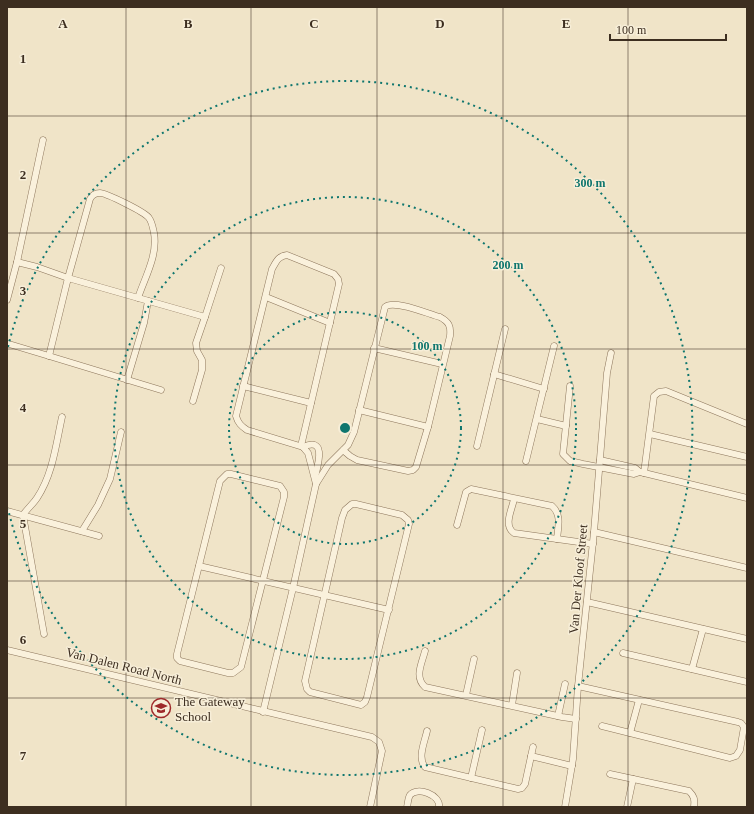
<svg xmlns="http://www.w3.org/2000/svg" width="754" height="814" font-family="Georgia,serif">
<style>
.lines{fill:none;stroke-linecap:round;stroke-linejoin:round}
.minor-casing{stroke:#8d765c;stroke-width:7}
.minor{stroke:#faf1dc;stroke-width:6}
.grid{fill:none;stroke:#3d2e20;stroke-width:1;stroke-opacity:0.55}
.ring{fill:none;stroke:#0f766e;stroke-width:2;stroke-dasharray:2 4}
.labels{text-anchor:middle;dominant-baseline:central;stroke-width:3;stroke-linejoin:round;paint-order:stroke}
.street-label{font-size:13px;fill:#3d2e20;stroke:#f7eed8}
.poi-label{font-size:13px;fill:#3d2e20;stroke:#f7eed8;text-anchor:start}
.grid-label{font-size:13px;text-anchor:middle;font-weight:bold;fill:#3d2e20;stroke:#f7eed8;stroke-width:3;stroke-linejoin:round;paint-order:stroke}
.centre{fill:#0f766e;stroke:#f7eed8;stroke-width:2}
.ring-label{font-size:12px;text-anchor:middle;font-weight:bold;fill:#0f766e;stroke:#f7eed8;stroke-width:3;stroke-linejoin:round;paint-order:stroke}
</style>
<rect width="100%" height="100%" fill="#f0e4c8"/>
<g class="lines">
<defs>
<g id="minor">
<polyline points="17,262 37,267 68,278 205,317 221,268"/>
<polyline points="266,297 330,323"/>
<polyline points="7,300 17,262 43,140"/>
<polyline points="9,344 49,356 161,390"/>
<polyline points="374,348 442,364"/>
<path d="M 49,356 L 68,278 L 90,199 C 92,195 95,193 100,193 C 106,193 145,212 149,218 C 152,222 153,228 154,233 C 158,255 145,277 138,298"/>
<polyline points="494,374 544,389"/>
<polyline points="127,380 144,323 148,301"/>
<polyline points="243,386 311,403"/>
<polyline points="570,386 563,454 570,461 583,464 634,474 640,472"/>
<polyline points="193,401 202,370 202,360 197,351 196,343 205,317"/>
<polyline points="359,410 428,427"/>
<polyline points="537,419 566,426"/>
<polyline points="650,434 747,457"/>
<path d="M 301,446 L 339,284 L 338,279 L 334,274 L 287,255 C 278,256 276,262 272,269 L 236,416 C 238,423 241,426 247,430 L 303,447 L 308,453 L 316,484"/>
<polyline points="477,446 505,329"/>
<path d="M 303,447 C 327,436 318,465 315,477"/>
<polyline points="600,460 635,468 640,472 747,498"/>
<polyline points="526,461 554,346"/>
<polyline points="644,473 654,396 659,392 666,391 747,424"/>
<polygon points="227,474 231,474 280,486 284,492 284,497 241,667 233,673 228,673 180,661 177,658 177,654 220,481"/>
<path d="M 514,499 C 512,510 503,525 514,533 L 593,544"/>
<polygon points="352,504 356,504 402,515 408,520 409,524 367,697 365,702 361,705 310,692 307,689 305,681 342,518 345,510"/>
<polyline points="7,511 99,536"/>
<path d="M 457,525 L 466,492 L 471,489 L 552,506 C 562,515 558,527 557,539"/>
<polyline points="82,531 98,505 110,479 121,432"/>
<polyline points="594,532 747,568"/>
<polyline points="199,566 389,610"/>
<polyline points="587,602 747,639"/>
<path d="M 44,634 L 23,515 C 27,509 33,504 37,498 C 53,474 56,444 62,417"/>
<polyline points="7,650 372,737 379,742 382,751 370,807"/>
<path d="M 425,651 C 422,663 414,677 425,687 L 562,717 L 576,719"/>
<polyline points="623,653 747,682"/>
<polyline points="692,669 703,629"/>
<polyline points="578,686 738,722 741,723 744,727 740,750 736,756 730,758 602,726"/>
<polyline points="466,695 474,659"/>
<polyline points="512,705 517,673"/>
<path d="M 263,712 L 293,588 L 316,484 L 328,465 L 348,445 L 354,432 L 385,307 C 394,299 428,314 440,317 C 449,322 451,326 450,336 L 428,427 L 416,467 L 413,470 L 408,471 L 357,460 L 350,456 L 343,450"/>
<polyline points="558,716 565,684"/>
<path d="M 427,731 C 425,741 417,758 425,767 L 518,789 L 522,788 L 525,784 L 533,747"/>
<polyline points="630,733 639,700"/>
<polyline points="531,756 572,766"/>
<path d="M 610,774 L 689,791 C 694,796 695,799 694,807"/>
<polyline points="471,778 482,730"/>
<path d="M 407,807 C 408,803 408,798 410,795 C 417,786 441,795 439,807"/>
<polyline points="565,807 573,759 578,686 594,532 607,373 611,353"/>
<polyline points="627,807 633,779"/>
</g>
</defs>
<!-- minor casing -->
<use href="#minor" class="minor-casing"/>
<!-- minor -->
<use href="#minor" class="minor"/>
</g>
<!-- grid -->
<path class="grid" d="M 126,7 L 126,807M 251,7 L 251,807M 377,7 L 377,807M 503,7 L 503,807M 628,7 L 628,807M 7,116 L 747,116M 7,233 L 747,233M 7,349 L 747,349M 7,465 L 747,465M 7,581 L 747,581M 7,698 L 747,698"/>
<!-- distance rings -->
<g class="ring">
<circle cx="345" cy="428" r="116"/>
<circle cx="345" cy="428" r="231"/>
<path d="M8 347A347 347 0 1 1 8 509"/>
</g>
<!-- icons -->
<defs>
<symbol id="school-ring" viewBox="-11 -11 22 22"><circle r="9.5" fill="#f7eed8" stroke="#9e2a2b" stroke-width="1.5"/><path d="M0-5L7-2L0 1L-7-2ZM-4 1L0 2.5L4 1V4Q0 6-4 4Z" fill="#9e2a2b"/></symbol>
</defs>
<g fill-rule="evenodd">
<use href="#school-ring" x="150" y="697" width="22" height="22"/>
</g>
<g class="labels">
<!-- street labels -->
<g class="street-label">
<text transform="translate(578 579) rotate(-85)">Van Der Kloof Street</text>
<text transform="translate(124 666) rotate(14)">Van Dalen Road North</text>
</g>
<!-- poi labels -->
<g class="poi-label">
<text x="175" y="701">The Gateway<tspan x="175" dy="15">School</tspan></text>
</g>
</g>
<g class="grid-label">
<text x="63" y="28">A</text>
<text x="188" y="28">B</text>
<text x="314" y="28">C</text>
<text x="440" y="28">D</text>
<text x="566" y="28">E</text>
<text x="23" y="63">1</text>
<text x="23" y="179">2</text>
<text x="23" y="295">3</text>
<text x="23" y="412">4</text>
<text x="23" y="528">5</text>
<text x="23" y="644">6</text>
<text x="23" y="760">7</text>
</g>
<circle cx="345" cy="428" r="6" class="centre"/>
<g class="ring-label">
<text x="590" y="187">300 m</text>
<text x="508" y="269">200 m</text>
<text x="427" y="350">100 m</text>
</g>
<!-- border -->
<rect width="754" height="814" fill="none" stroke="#3d2e20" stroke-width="16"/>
<!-- scale -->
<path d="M610 34v6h116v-6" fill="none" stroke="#3d2e20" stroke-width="2"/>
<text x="616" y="34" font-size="12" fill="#3d2e20" stroke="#f7eed8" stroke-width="3" paint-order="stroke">100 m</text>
</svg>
